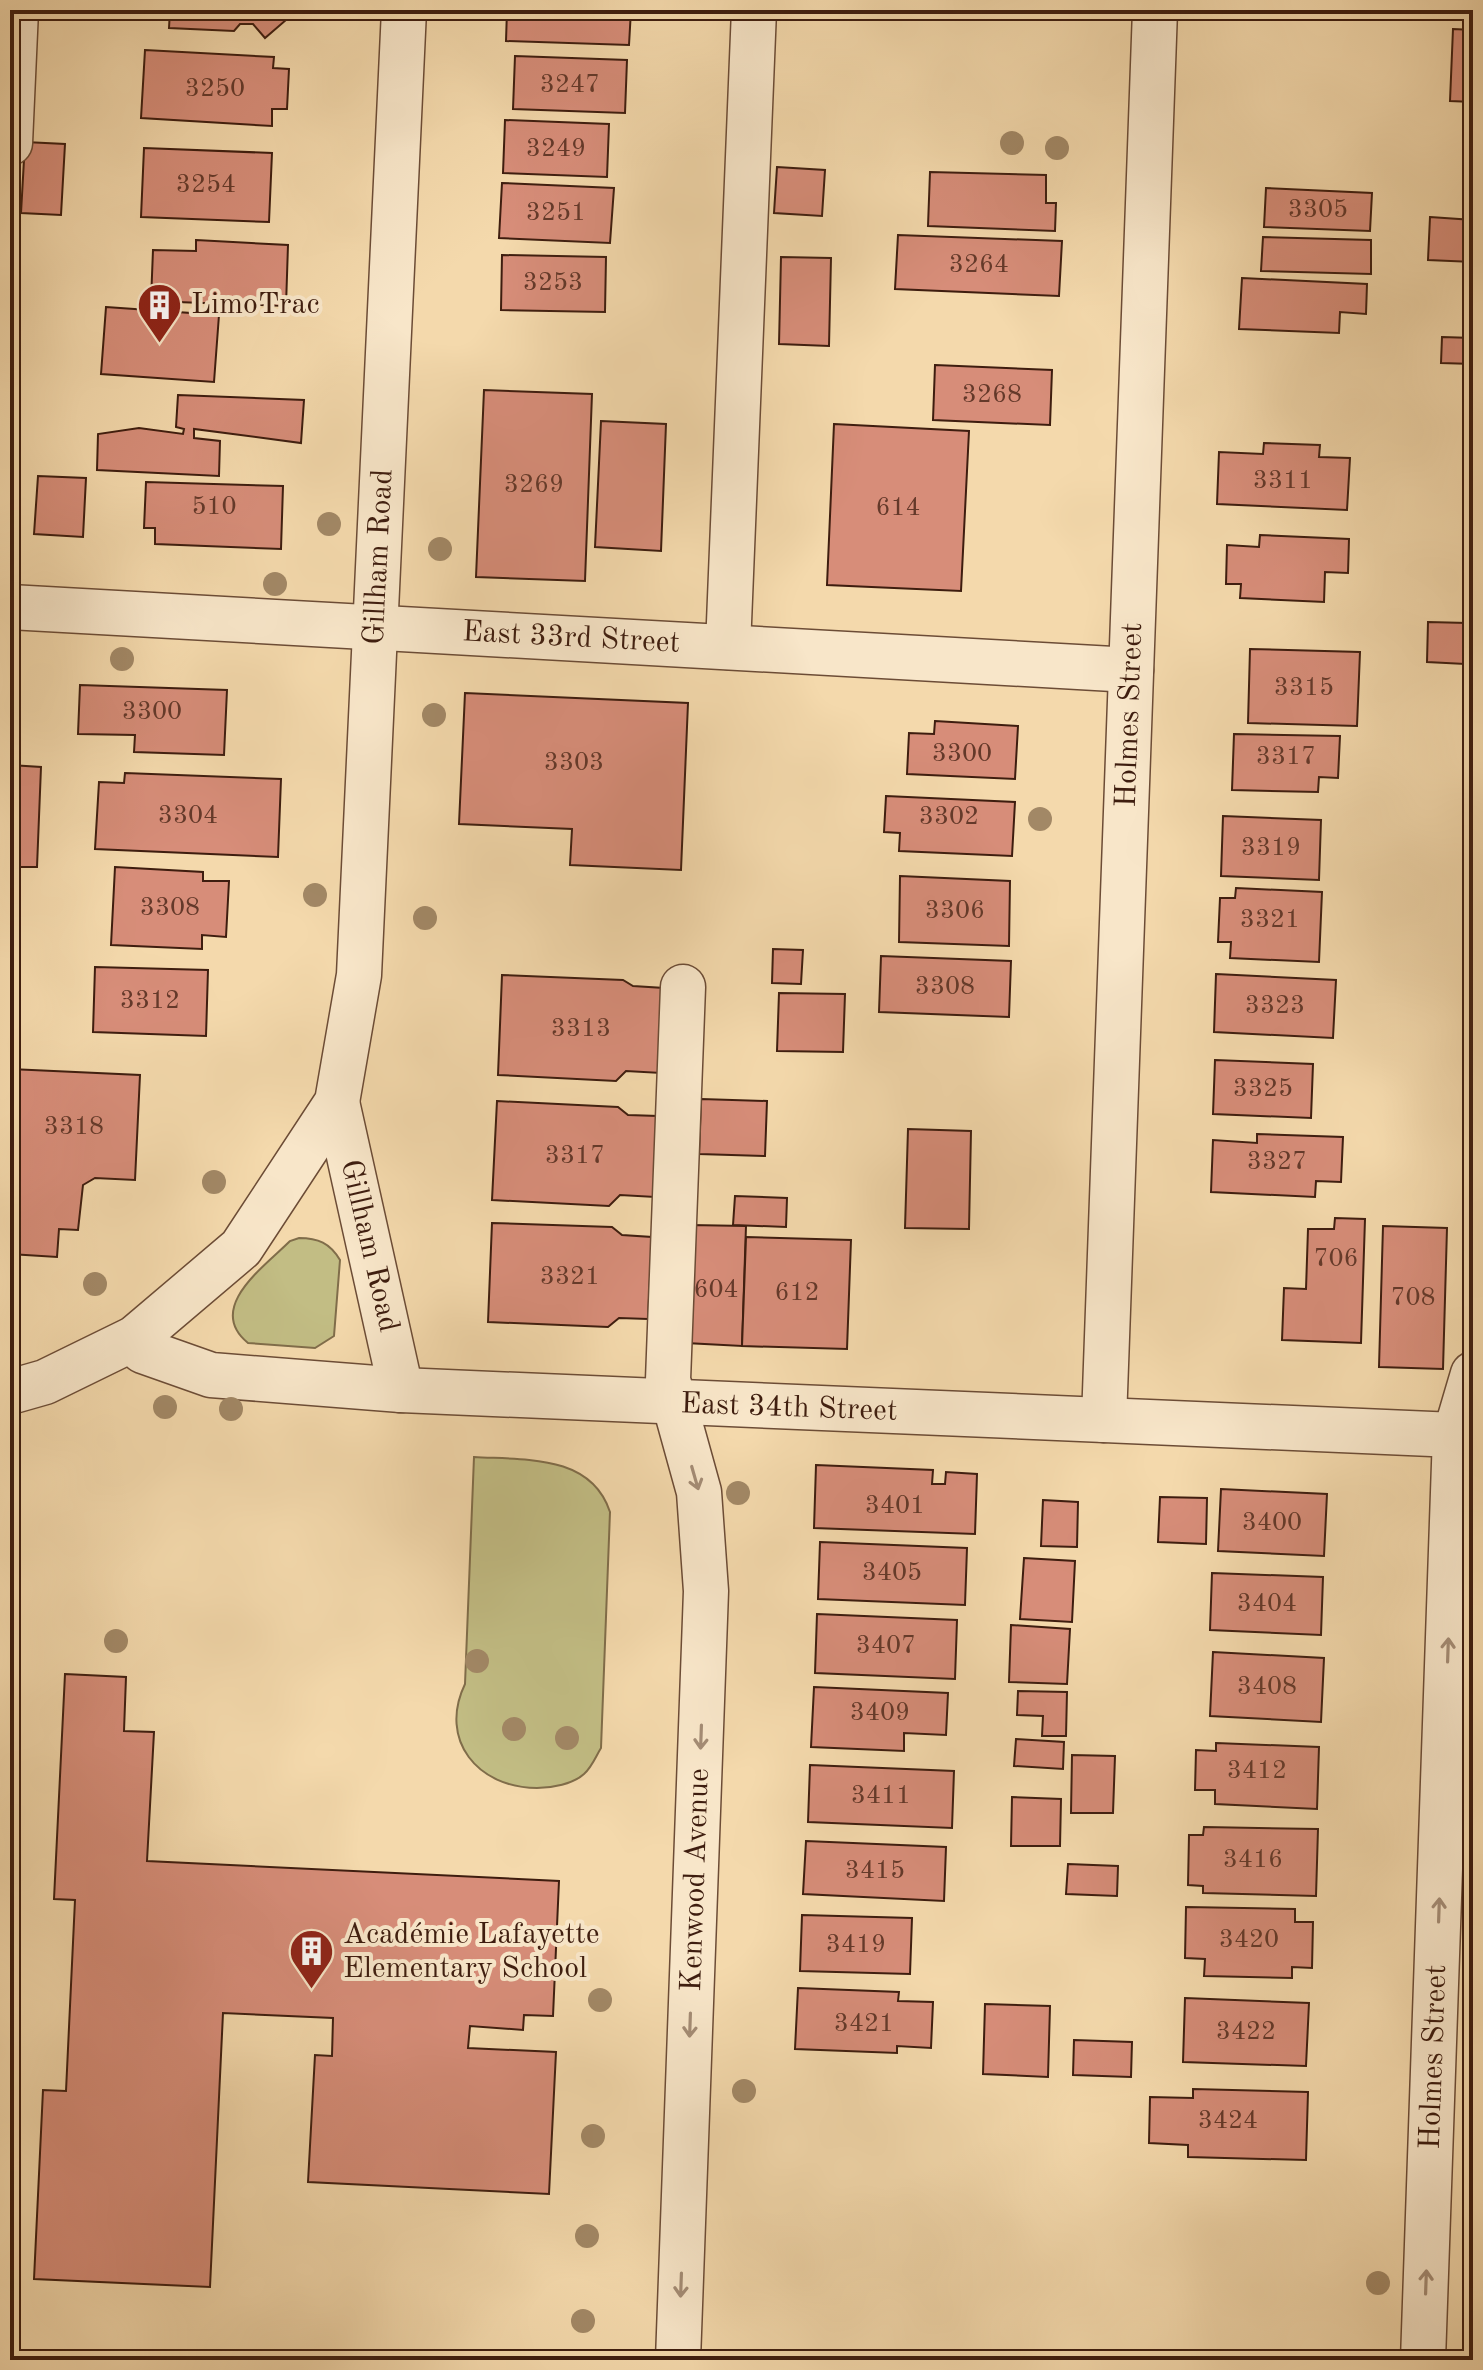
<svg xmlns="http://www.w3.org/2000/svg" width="1483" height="2370" font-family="'Old Standard TT',serif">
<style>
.green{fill:#c2bd84;stroke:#806d4a;stroke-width:2}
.building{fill:#d78d79;stroke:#3e1d0f;stroke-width:2}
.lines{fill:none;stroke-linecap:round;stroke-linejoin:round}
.minor-casing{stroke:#6c4c36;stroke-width:47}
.minor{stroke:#f8e6c9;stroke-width:44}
.tree{fill:#a28866}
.oneway{stroke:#a48c75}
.labels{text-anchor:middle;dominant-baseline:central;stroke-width:8;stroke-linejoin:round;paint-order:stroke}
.number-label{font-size:26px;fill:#64392a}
.poi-label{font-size:30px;fill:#3e1d0f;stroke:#f8e6c9;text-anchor:start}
.street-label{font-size:30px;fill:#3e1d0f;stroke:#f8e6c9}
</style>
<rect width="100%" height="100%" fill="#f4d9ac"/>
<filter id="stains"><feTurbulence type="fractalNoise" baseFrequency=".0025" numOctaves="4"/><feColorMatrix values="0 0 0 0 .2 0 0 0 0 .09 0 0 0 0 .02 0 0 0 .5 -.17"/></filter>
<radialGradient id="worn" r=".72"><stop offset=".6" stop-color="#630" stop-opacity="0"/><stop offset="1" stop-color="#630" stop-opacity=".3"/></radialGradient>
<!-- green -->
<g class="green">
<path d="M 299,1238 C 318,1238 330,1243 340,1260 L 334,1336 L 315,1348 L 248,1343 C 205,1308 264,1267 290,1241 Z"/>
<path d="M 474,1457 C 524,1460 591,1454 610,1512 L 601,1748 C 596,1756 592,1767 584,1774 C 573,1784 552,1788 537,1788 C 478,1788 438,1740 465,1684 Z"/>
</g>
<!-- building -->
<g class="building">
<polygon points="170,10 277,10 286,20 265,38 253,24 240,24 234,31 169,28"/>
<polygon points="507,10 631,10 629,45 506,41"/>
<polygon points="1453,29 1473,30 1473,102 1450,101"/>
<polygon points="145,50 274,57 273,68 289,69 287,109 272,109 272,126 141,118"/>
<polygon points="515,56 627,60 625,113 513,109"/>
<polygon points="505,120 609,124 607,177 503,173"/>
<polygon points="25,142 65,144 61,215 21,213"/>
<polygon points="144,148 272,153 269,222 141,217"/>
<polygon points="777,167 825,170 822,216 774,213"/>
<polygon points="930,172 1046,175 1046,203 1056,203 1055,231 928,226"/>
<polygon points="502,183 614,188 610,243 499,238"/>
<polygon points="1266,188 1372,193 1370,231 1264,227"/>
<polygon points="1430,217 1473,220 1473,262 1428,260"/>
<polygon points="898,235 1062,241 1059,296 895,289"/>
<polygon points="1263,237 1371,240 1371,274 1261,271"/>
<polygon points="196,240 288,245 286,306 151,301 153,250 196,251"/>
<polygon points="502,255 606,257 605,312 501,310"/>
<polygon points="781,257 831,258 829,346 779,344"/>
<polygon points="1242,278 1367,284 1366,314 1340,312 1339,333 1239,329"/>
<polygon points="106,307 219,315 214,382 101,374"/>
<polygon points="1442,337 1473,338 1473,364 1441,363"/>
<polygon points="935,365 1052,370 1050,425 933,420"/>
<polygon points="484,390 592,394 585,581 476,577"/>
<polygon points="178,395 304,400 301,443 194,429 194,438 220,441 219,476 97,470 98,434 139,428 183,434 184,429 176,427"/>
<polygon points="601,421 666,424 661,551 595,547"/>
<polygon points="834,424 969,431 961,591 827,585"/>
<polygon points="1264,443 1320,445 1319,457 1350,458 1347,510 1217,504 1219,452 1263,454"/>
<polygon points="38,476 86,478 83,537 34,534"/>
<polygon points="146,482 283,486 281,549 155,544 155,528 144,528"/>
<polygon points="1260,535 1349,539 1348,573 1325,572 1324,602 1240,598 1241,584 1226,584 1227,545 1259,547"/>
<polygon points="1428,622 1467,623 1465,664 1427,662"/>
<polygon points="1250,649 1360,652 1357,726 1248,723"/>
<polygon points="80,685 227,690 224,755 134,752 135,735 78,734"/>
<polygon points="465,693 688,703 681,870 570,865 572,829 459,824"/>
<polygon points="935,721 1018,726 1015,779 907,774 909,733 934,734"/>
<polygon points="1234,734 1340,736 1338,778 1319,777 1318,792 1232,790"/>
<polygon points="10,765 41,767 37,867 16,867 15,903 10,903"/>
<polygon points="125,773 281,779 278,857 95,849 99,782 124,783"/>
<polygon points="886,796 1015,802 1012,856 899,851 900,833 884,832"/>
<polygon points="1223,816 1321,820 1319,880 1221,876"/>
<polygon points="115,867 203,872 203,881 229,881 226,937 202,935 202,949 111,945"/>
<polygon points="900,876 1010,881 1009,946 899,942"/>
<polygon points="1236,888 1322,892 1319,962 1230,958 1231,942 1218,942 1220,898 1235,898"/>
<polygon points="773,949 803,950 801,984 772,983"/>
<polygon points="881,956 1011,961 1009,1017 879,1012"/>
<polygon points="95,967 208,970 206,1036 93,1032"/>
<polygon points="1216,974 1336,980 1333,1038 1214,1032"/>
<polygon points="502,975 623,980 633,986 664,988 661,1073 626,1071 616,1081 498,1075"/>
<polygon points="779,993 845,994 843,1052 777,1051"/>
<polygon points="1215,1060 1313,1064 1311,1118 1213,1114"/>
<polygon points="10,1069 140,1075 135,1180 95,1178 83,1185 78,1230 59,1229 57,1257 10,1254"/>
<polygon points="701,1099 767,1101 765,1156 699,1154"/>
<polygon points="497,1101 618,1107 628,1115 658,1116 655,1197 620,1195 609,1206 492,1200"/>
<polygon points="908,1129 971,1131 969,1229 905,1228"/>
<polygon points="1257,1134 1343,1137 1341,1182 1316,1181 1315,1197 1211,1192 1213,1140 1257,1143"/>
<polygon points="735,1196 787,1198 786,1227 733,1225"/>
<polygon points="1335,1218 1365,1219 1361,1343 1282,1340 1284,1288 1306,1289 1308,1229 1334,1229"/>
<polygon points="492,1223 612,1227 622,1235 652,1237 648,1319 619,1318 608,1327 488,1322"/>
<polygon points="690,1225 746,1226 742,1346 686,1343"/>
<polygon points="1383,1226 1447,1228 1443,1369 1379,1367"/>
<polygon points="746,1237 851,1240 847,1349 742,1346"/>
<polygon points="816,1465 933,1470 932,1484 945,1484 946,1472 977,1474 975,1534 814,1528"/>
<polygon points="1221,1489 1327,1494 1324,1556 1218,1551"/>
<polygon points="1160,1497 1207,1498 1206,1544 1158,1542"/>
<polygon points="1043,1500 1078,1502 1077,1547 1041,1546"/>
<polygon points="820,1542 967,1548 965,1605 818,1599"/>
<polygon points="1024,1558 1075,1561 1072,1622 1020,1619"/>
<polygon points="1212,1573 1323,1577 1321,1635 1210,1630"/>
<polygon points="817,1614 957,1620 955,1679 815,1673"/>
<polygon points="1011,1625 1070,1629 1067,1684 1009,1682"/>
<polygon points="1213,1652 1324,1658 1321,1722 1210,1716"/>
<polygon points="65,1674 126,1677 124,1731 154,1732 147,1861 559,1881 553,2016 524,2015 523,2030 470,2026 468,2048 556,2052 549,2194 308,2182 315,2055 332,2056 333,2018 223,2013 210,2287 34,2279 43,2090 66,2091 75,1900 54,1899"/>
<polygon points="814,1687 948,1693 946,1735 904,1733 904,1751 811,1747"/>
<polygon points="1018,1691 1067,1692 1066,1736 1042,1736 1043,1716 1017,1715"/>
<polygon points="1016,1739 1064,1742 1063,1769 1014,1766"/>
<polygon points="1216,1743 1319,1747 1317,1809 1215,1804 1215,1790 1195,1790 1196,1750 1216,1751"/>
<polygon points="1072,1755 1115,1756 1113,1813 1071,1813"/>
<polygon points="810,1765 954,1771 952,1828 808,1822"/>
<polygon points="1012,1797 1061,1799 1060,1846 1011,1846"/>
<polygon points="1204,1827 1318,1829 1316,1896 1203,1893 1203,1886 1188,1885 1189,1835 1203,1835"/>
<polygon points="806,1841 946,1847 944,1901 803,1894"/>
<polygon points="1068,1864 1118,1866 1117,1896 1066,1894"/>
<polygon points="1186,1907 1295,1909 1295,1922 1313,1922 1312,1968 1292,1967 1292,1978 1204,1976 1205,1959 1185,1958"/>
<polygon points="802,1915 912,1918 910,1974 800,1971"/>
<polygon points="798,1988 899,1992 898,2001 933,2002 931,2048 897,2046 897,2053 795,2049"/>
<polygon points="1185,1998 1309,2003 1306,2066 1183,2062"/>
<polygon points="985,2004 1050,2006 1048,2077 983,2074"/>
<polygon points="1074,2040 1132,2042 1131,2077 1073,2075"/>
<polygon points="1193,2089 1308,2092 1306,2160 1188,2157 1188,2145 1149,2143 1150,2097 1193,2098"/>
</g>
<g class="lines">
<defs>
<g id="minor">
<polyline points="10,143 16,10"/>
<polyline points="10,607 1131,670"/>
<polyline points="728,647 754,10"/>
<polyline points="337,1102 401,1390"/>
<polyline points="135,1338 143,1351 211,1375 401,1390 1455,1435"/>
<polyline points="10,1392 45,1382 135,1338 241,1248 337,1102 359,975 404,10"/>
<polyline points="1104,1420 1155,10"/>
<polyline points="678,2360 706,1591 699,1492 668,1380 683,987"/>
<polyline points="1423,2360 1455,1435 1473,1374"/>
</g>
</defs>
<!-- minor casing -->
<use href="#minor" class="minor-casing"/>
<!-- minor -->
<use href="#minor" class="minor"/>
</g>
<!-- trees -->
<g class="tree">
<circle cx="1012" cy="143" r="12"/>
<circle cx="1057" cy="148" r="12"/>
<circle cx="329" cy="524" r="12"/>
<circle cx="440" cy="549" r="12"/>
<circle cx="275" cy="584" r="12"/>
<circle cx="122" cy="659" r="12"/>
<circle cx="434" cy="715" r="12"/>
<circle cx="1040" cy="819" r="12"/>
<circle cx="315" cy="895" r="12"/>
<circle cx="425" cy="918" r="12"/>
<circle cx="214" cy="1182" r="12"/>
<circle cx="95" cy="1284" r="12"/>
<circle cx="165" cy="1407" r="12"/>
<circle cx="231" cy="1409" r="12"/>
<circle cx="738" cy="1493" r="12"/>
<circle cx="116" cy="1641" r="12"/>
<circle cx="477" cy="1661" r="12"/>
<circle cx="514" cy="1729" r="12"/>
<circle cx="567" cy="1738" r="12"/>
<circle cx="600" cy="2000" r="12"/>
<circle cx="744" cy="2091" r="12"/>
<circle cx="593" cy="2136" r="12"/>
<circle cx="587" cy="2236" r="12"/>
<circle cx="1378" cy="2283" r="12"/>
<circle cx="583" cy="2321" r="12"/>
</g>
<!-- one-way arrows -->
<defs><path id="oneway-shaft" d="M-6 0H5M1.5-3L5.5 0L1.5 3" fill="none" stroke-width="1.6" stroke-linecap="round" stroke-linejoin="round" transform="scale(2)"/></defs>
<g class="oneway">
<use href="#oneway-shaft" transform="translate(695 1478) rotate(74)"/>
<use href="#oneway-shaft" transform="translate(1448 1650) rotate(-88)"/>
<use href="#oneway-shaft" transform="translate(701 1737) rotate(92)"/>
<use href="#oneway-shaft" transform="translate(1439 1910) rotate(-88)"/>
<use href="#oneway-shaft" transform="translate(690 2025) rotate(92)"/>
<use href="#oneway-shaft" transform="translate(1426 2282) rotate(-88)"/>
<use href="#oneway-shaft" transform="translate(681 2285) rotate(92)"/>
</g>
<!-- icons -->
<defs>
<symbol id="building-pin" viewBox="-11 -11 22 30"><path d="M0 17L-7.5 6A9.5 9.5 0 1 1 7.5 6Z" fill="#8f2418" stroke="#f8e6c9"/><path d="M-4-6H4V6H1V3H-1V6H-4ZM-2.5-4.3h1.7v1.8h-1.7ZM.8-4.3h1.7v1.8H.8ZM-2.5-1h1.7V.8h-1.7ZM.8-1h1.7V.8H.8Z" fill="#fff"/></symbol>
</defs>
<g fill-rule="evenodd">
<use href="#building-pin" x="134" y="280" width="51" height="69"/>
<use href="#building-pin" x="286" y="1926" width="51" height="69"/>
</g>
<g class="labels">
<!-- number labels -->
<g class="number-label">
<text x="570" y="85">3247</text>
<text x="215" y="89">3250</text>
<text x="556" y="149">3249</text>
<text x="206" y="185">3254</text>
<text x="1318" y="210">3305</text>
<text x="556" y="213">3251</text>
<text x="979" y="265">3264</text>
<text x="553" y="283">3253</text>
<text x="992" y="395">3268</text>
<text x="1283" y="481">3311</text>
<text x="534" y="485">3269</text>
<text x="214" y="507">510</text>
<text x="898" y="508">614</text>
<text x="1304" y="688">3315</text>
<text x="152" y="712">3300</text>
<text x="962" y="754">3300</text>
<text x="1286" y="757">3317</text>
<text x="574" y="763">3303</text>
<text x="188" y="816">3304</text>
<text x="949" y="817">3302</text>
<text x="1271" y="848">3319</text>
<text x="170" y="908">3308</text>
<text x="955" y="911">3306</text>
<text x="1270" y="920">3321</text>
<text x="945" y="987">3308</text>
<text x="150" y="1001">3312</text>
<text x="1275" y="1006">3323</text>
<text x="581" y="1029">3313</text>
<text x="1263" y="1089">3325</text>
<text x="74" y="1127">3318</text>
<text x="575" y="1156">3317</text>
<text x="1277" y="1162">3327</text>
<text x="1336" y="1259">706</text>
<text x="570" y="1277">3321</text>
<text x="716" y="1290">604</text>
<text x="797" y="1293">612</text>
<text x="1413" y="1298">708</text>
<text x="895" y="1506">3401</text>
<text x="1272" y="1523">3400</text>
<text x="892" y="1573">3405</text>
<text x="1267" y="1604">3404</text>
<text x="886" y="1646">3407</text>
<text x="1267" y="1687">3408</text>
<text x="880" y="1713">3409</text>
<text x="1257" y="1771">3412</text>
<text x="881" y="1796">3411</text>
<text x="1253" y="1860">3416</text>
<text x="875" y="1871">3415</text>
<text x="1249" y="1940">3420</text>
<text x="856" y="1945">3419</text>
<text x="864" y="2024">3421</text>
<text x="1246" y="2032">3422</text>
<text x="1228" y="2121">3424</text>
</g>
<!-- poi labels -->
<g class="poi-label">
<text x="191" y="305">LimoTrac</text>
<text x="343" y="1935">Académie Lafayette<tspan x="343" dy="34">Elementary School</tspan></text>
</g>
<!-- street labels -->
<g class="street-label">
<text transform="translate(379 557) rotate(-87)">Gillham Road</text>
<text transform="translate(571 638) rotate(3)">East 33rd Street</text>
<text transform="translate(1130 715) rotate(-88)">Holmes Street</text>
<text transform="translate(369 1246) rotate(77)">Gillham Road</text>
<text transform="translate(789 1408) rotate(2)">East 34th Street</text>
<text transform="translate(696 1880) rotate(-88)">Kenwood Avenue</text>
<text transform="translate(1434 2057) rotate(-88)">Holmes Street</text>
</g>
</g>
<!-- margin -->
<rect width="1483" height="2370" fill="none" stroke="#f4d9ac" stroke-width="40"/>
<rect x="12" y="12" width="1459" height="2346" fill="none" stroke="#3e1d0f" stroke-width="4"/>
<rect x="20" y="20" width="1443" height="2330" fill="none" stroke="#3e1d0f" stroke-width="2"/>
<rect width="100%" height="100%" filter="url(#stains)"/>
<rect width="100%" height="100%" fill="url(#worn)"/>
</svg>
